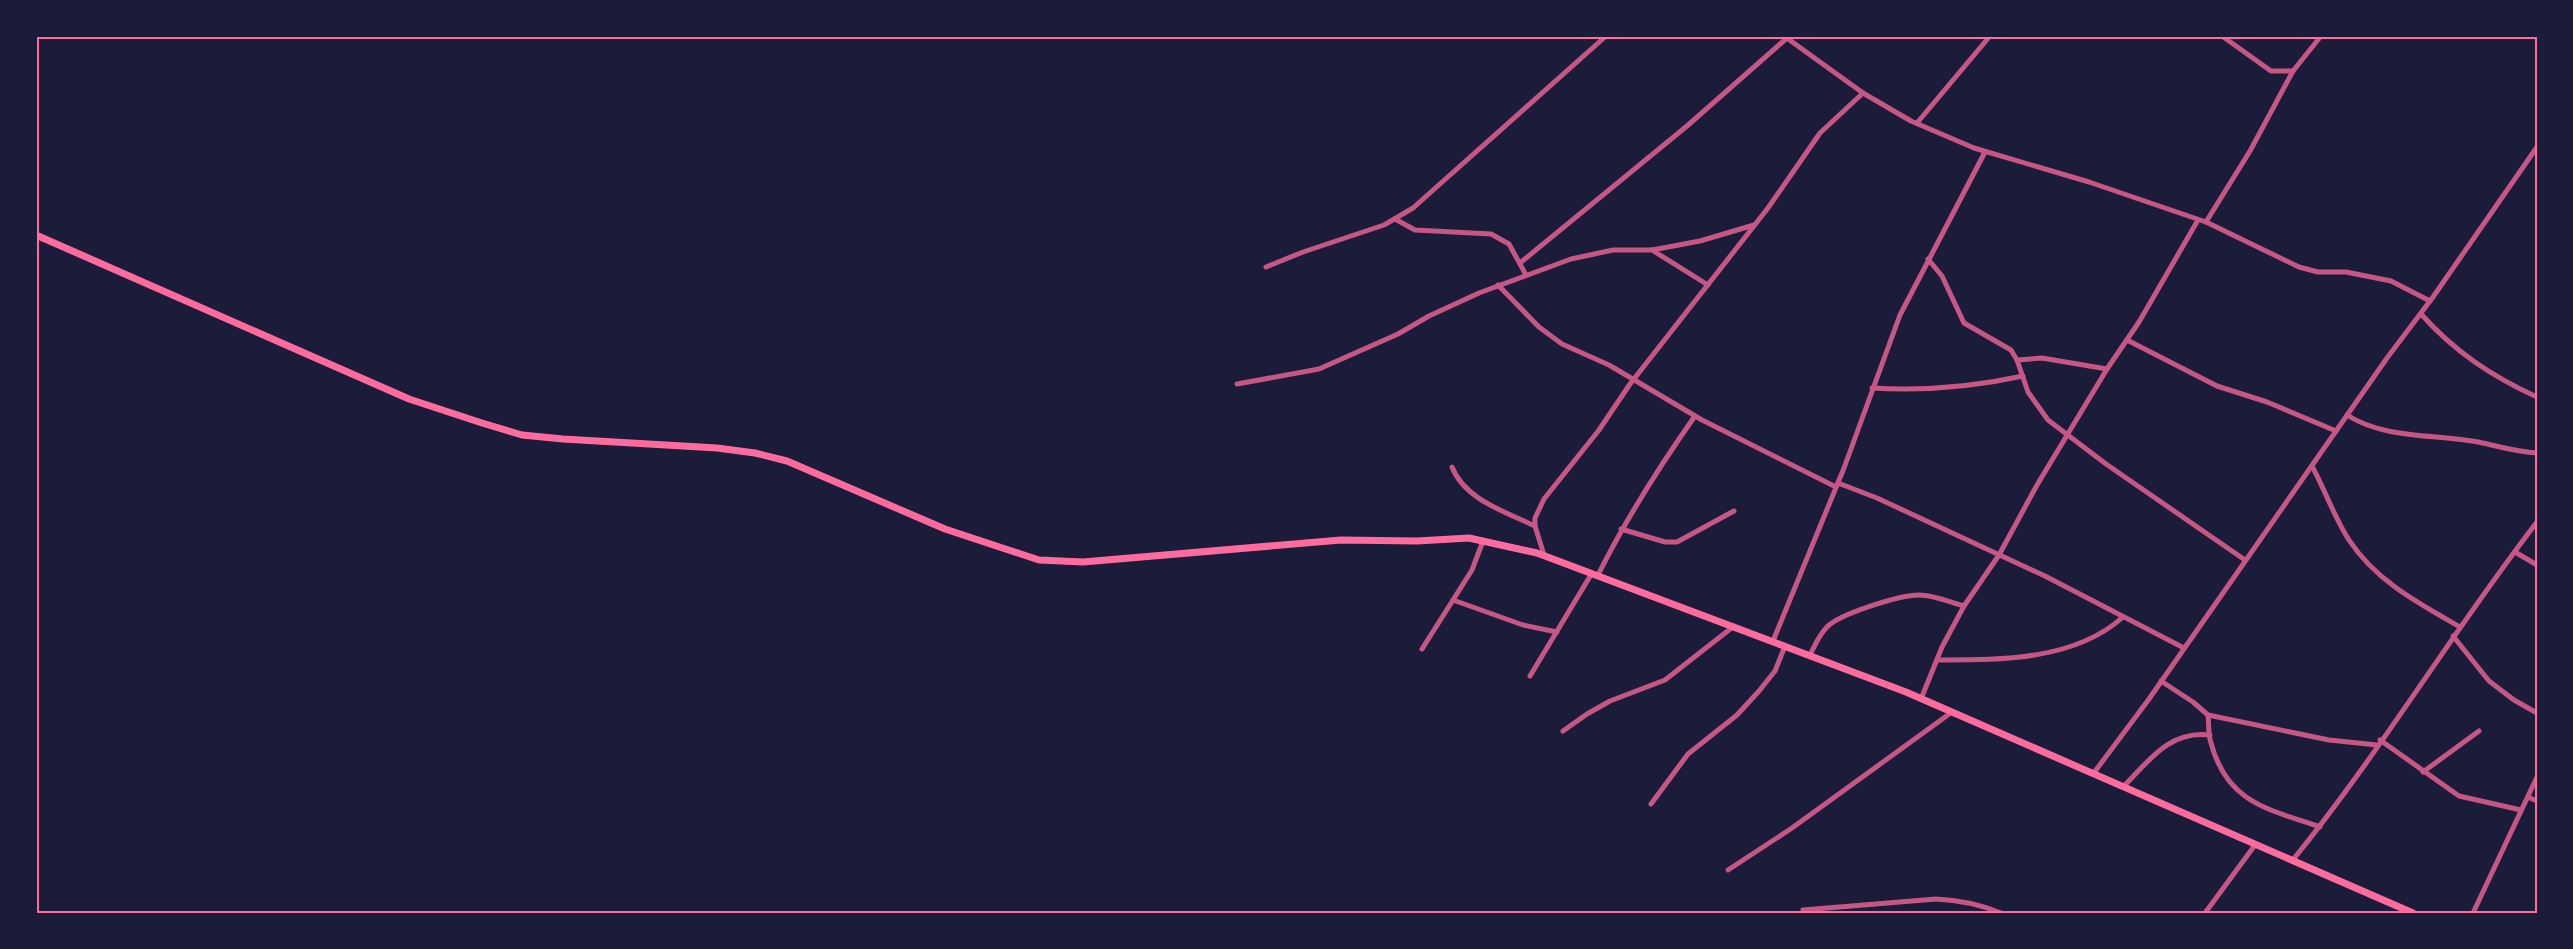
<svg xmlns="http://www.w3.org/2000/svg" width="2573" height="949" font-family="Poppins,sans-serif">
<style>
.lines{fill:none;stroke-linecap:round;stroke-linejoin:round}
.minor{stroke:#c65784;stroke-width:5}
.secondary{stroke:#ff6b9d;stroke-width:7}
.neatline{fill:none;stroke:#ff6b9d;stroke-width:2}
</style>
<rect width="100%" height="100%" fill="#1b1b3a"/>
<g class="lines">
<!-- minor -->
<g class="minor">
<polyline points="1784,36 1863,93 1911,121 1974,148 2089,182 2206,222 2299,267 2318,272 2346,272 2391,281 2430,301"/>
<polyline points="2222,36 2271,71 2293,71 2321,36"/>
<polyline points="1917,123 1990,36"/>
<polyline points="1395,219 1415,230 1491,234 1509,244 1526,275"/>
<polyline points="2206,222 2250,151 2293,71"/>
<polyline points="1652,250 1708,285"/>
<polyline points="1928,259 1942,276 1964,323 2011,350 2017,360 2028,392 2048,420 2106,464 2245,560"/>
<polyline points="1520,263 1687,126 1787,38"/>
<polyline points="1266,267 1303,252 1384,225 1413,208 1606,36"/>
<polyline points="1498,285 1539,327 1562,344 1609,365 1702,420 1836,487"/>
<path d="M 2421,314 C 2454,351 2491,376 2537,397"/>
<polyline points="2127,340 2217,386 2267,402 2336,431"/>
<polyline points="2017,360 2042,358 2107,369"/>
<polyline points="1237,384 1319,369 1398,334 1429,316 1479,293 1571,259 1613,250 1652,250 1700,241 1754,225"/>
<path d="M 1872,388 C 1923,391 1973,387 2023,376"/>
<path d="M 2347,415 C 2384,439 2435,434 2478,442 C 2498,446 2516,452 2537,453"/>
<path d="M 2312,466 C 2325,490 2334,517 2349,540 C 2376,581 2418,603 2460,627"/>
<path d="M 1452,467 C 1465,500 1506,512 1535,526"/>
<polyline points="1838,483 1877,498 2045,576 2184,648"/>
<polyline points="1621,529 1665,542 1677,542 1734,511"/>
<polyline points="2515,552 2537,565"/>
<polyline points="1544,555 1535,526 1535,518 1544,499 1599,430 1630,384 1768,208 1820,133 1863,93"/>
<path d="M 1598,575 C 1626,519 1659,467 1695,416"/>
<polyline points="1453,600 1523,625 1557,632"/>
<polyline points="2453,636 2489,681 2514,700 2537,713"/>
<polyline points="1773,641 1844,468 1900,315 1985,152"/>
<polyline points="1422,649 1472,570 1483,541"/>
<path d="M 1810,655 C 1815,645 1819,635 1827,627 C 1839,614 1900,595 1919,595 C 1933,595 1950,602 1964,606"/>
<path d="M 1937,660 C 1999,660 2074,661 2123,617"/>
<polyline points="1530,676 1592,573"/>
<path d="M 2161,681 L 2193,702 L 2208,715 C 2209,724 2208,734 2211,743 C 2227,803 2268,809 2320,827"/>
<polyline points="1921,699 1942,647 1964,606 1999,555 2037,485 2107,369 2139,322 2198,220"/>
<polyline points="2208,715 2329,740 2377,745"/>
<polyline points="1563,731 1587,714 1610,701 1665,680 1734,626"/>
<polyline points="2380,740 2459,796 2521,810"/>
<polyline points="2423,772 2479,731"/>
<polyline points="2093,774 2149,699 2387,358 2433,297 2537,147"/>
<path d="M 2123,787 C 2149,761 2169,730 2210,735"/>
<polyline points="2528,797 2537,801"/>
<polyline points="1651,804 1688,754 1737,715 1759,691 1775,671 1785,646"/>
<path d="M 2292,861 C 2380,753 2452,632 2537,522"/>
<polyline points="1728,870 1792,828 1952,712"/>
<path d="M 1803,910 L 1936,899 C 1960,900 1979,904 2001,913"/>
<polyline points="2205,913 2255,845"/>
<polyline points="2473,913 2537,777"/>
</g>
<!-- secondary -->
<polyline class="secondary" points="36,235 409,399 482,423 522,435 563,439 717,448 755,453 787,461 945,529 1039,560 1083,562 1341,540 1417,541 1469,538 1537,553 1906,692 2413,913"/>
</g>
<!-- border -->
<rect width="2573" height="949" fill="none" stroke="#1b1b3a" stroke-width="75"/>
<rect x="38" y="38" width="2498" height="874" class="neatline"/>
</svg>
